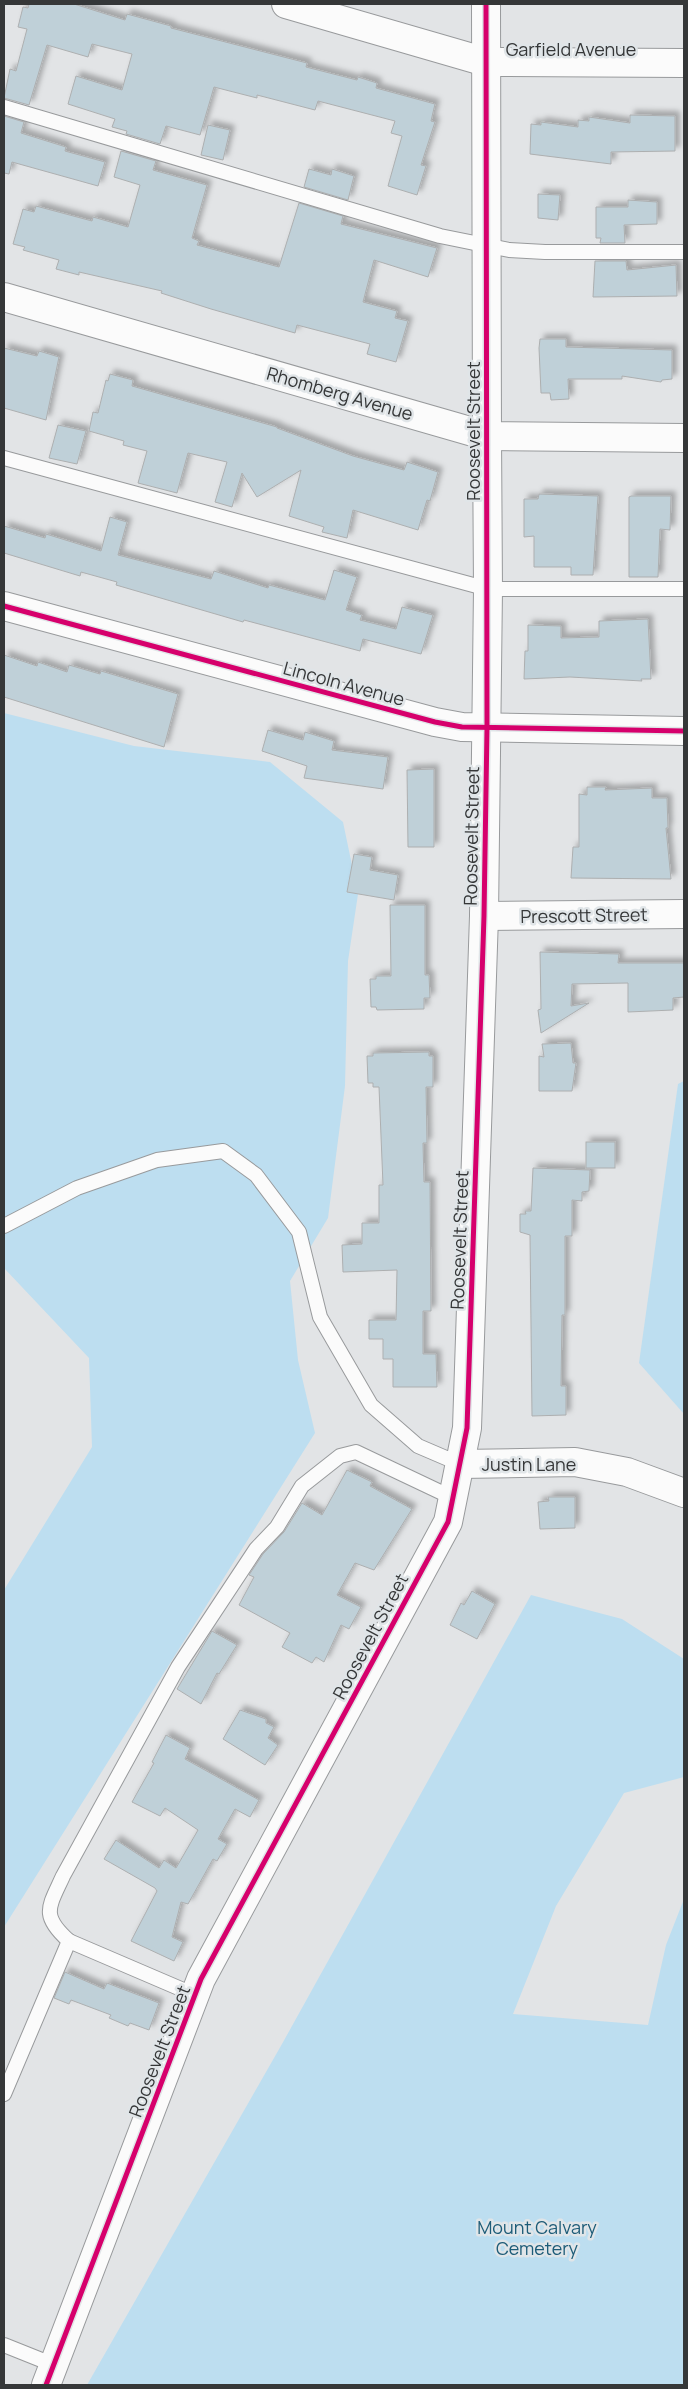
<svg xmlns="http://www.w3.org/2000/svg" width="688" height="2389" font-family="Manrope,sans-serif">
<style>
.green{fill:#bddef0}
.building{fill:#bfd0d8;stroke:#adafb0;filter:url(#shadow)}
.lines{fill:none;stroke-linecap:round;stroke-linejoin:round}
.lane-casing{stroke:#989a9c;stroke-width:16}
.street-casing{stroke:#989a9c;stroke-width:30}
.secondary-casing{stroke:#989a9c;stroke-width:30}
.lane{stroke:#fbfbfb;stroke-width:14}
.street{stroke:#fbfbfb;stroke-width:28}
.secondary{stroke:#fbfbfb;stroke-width:28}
.cycleway-casing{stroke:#e0e5e8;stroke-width:8}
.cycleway{stroke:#d6006c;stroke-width:5}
.labels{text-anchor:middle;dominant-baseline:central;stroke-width:5;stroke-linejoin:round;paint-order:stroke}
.street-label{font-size:18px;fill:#353738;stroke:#e0e5e8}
.park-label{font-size:18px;fill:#1d5c78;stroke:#e0e5e8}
</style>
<defs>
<filter id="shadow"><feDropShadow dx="4.5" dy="-4.5" stdDeviation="2.5" flood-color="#0004"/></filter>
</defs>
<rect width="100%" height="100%" fill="#e2e4e6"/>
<!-- green -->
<g class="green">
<polygon points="4,713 134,746 270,762 343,822 358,894 348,961 345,1086 328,1218 290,1281 298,1360 315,1433 4,1927 4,1590 92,1447 89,1358 4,1268"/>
<polygon points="684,1081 684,1414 639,1363 678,1084"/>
<polygon points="531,1595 622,1619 684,1659 684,1777 624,1793 556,1906 513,2014 648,2025 666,1945 684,1899 684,2385 87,2385 282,2044"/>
</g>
<!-- building -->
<g class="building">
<polygon points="29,4 74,4 125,20 127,14 171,26 171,28 307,63 306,67 357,80 358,77 377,83 376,88 435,104 431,121 435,122 421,165 426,166 417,195 388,186 402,136 391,133 395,121 318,101 315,110 257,95 257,98 214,87 200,135 166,126 160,144 126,134 127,131 112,127 115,119 68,104 76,76 122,90 132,54 92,44 88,57 47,45 29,105 4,98 10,69 16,71 27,29 18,27 23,7 28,8"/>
<polygon points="630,115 675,116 675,151 611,152 611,164 530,154 531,124 541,125 541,122 578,127 578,120 589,121 589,117 630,123"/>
<polygon points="4,116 24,122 21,133 66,147 65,151 105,162 98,186 12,162 9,174 4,173"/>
<polygon points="208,125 230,130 223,160 201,155"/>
<polygon points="121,151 156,161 153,170 207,185 192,238 199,241 197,245 279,267 299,203 343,216 341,224 437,248 428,277 374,260 363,302 397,311 395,318 408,321 396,362 367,354 370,344 297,325 295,333 211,309 161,293 162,291 79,272 79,275 56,269 59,260 23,250 25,247 13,244 23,209 34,212 36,206 92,221 93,217 128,227 140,185 114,177"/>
<polygon points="309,169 331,175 332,169 354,176 348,200 304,187"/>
<polygon points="538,194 560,195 558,220 538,218"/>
<polygon points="628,200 657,202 657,224 624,225 625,243 600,243 601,238 596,238 596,207 628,207"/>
<polygon points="595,261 626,261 627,270 676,265 677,296 593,297"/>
<polygon points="540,339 566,339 566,347 672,350 672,379 662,380 661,382 622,376 622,379 568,379 569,399 551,400 550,393 541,393 539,348"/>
<polygon points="4,348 37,356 39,351 59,357 46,420 4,408"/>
<polygon points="110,374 133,380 132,386 277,427 277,428 353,456 404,470 407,462 438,472 430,501 427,500 418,530 353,510 347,538 322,532 324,527 289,516 301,470 257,497 242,473 232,507 215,502 227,462 188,453 177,493 138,483 147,451 123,445 124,441 89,431 93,412 98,413 106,380 108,381"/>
<polygon points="58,425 86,431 77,464 49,458"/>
<polygon points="539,494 598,496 593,575 571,575 571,567 534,567 534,536 524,537 524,499 538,499"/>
<polygon points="631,496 671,496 670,530 660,529 658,577 629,577 629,497"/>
<polygon points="110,517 127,522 118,555 211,579 214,571 268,588 269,585 325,600 334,570 357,577 346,610 362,615 360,620 396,629 402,607 433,615 421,654 363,639 360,651 244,620 243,622 116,585 117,582 81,572 80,576 4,553 4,526 45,538 46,534 101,551"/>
<polygon points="648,619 651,679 641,679 642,681 570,677 524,679 525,651 528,651 528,625 561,626 561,638 599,637 599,621"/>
<polygon points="4,655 37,666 38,662 67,672 69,665 100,674 101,671 178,694 164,747 4,697"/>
<polygon points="268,730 303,740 305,732 334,741 332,750 388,757 383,789 304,778 307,766 262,751"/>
<polygon points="434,769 434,847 408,847 407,770"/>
<polygon points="587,787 606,787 605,790 652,788 652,798 667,798 668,828 666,828 671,879 571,878 573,847 579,847 579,794 587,795"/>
<polygon points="354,854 372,857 370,870 398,875 394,900 347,892"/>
<polygon points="390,905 425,905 425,975 429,975 430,998 424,998 424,1009 377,1010 376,1007 371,1007 370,979 376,979 376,976 391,976"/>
<polygon points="540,952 619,954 618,963 684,963 684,997 673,998 673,1010 628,1012 628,983 572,984 571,1006 589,1003 541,1033 538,1010 541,1009"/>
<polygon points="571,1043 573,1063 576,1063 572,1091 539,1091 539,1056 544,1057 542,1044"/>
<polygon points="429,1052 429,1056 433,1056 433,1087 426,1087 427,1143 423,1143 424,1182 430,1182 431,1311 423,1311 423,1354 436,1354 437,1387 393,1387 393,1359 383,1359 383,1339 369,1339 369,1320 396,1320 397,1270 343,1272 342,1245 362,1244 362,1223 379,1223 379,1185 383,1185 379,1087 373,1087 373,1083 368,1083 367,1056 373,1056 373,1053"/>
<rect x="586" y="1142" width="29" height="26"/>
<polygon points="533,1168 590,1170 589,1191 582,1192 582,1201 572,1200 572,1236 565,1236 565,1315 562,1315 561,1386 566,1386 566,1415 532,1416 530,1235 520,1232 520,1214 526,1214 525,1211 531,1211"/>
<polygon points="347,1470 372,1482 370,1486 412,1509 374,1570 355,1563 337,1595 361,1607 349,1629 341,1625 324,1662 316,1657 312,1663 282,1647 290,1633 239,1605 254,1577 249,1575 263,1554 284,1532 302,1503 322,1515"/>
<polygon points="548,1497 575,1497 575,1528 540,1529 538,1502 549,1501"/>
<polygon points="472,1591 495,1604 477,1639 450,1625 461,1603 464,1605"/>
<polygon points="212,1631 237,1645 219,1674 217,1673 201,1704 177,1689"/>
<polygon points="240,1710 266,1719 266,1723 274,1727 268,1738 278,1745 265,1765 223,1739"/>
<polygon points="166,1735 190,1748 185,1759 259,1800 250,1817 235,1809 218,1839 227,1844 217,1861 213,1859 188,1904 181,1902 172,1937 183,1942 174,1961 131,1941 157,1891 155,1888 104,1859 116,1840 159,1868 164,1860 176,1868 198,1830 165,1808 160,1816 132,1802 154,1763 152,1762"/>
<polygon points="65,1972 104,1989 107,1983 159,2003 149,2030 130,2023 128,2026 109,2018 111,2015 71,2000 69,2004 54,1998"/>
</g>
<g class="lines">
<defs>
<g id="lane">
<polyline points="4,107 440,236 509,250 545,252 684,252"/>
<polyline points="4,458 488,589 684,589"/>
<polyline points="4,1226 77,1188 157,1160 223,1151 256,1175 299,1232 320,1317 371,1405 418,1446 460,1464"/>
<polyline points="69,1941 195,1995"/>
<path d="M 4,2094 L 69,1941 C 40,1915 49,1907 63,1876 L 178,1667 L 256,1549 L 277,1527 L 302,1486 L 340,1456 L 356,1452 L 453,1498"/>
<polyline points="4,2345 54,2365"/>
</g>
<g id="street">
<polyline points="286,4 486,62 684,63"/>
<polyline points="486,4 487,436"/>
<polyline points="4,606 435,722 462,727 684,731"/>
<polyline points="484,916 684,914"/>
<polyline points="460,1464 575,1462 627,1472 684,1493"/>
</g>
<g id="secondary">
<polyline points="4,297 487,436 684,438"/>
<polyline points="46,2385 201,1979 448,1522 467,1428 484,916 488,589 487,436"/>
</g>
</defs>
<!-- lane casing -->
<use href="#lane" class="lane-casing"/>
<!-- street casing -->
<use href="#street" class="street-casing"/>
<!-- secondary casing -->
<use href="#secondary" class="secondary-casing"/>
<!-- lane -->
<use href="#lane" class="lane"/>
<!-- street -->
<use href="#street" class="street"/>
<!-- secondary -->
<use href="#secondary" class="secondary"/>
<defs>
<g id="cycleway">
<polyline points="4,606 435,722 462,727 684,731"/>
<polyline points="46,2385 201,1979 448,1522 467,1428 484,916 487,728 486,4"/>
</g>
</defs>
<!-- cycleway casing -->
<use href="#cycleway" class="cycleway-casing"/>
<!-- cycleway -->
<use href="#cycleway" class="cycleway"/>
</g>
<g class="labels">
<!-- street labels -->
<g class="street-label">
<text x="571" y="49">Garfield Avenue</text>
<text transform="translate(340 393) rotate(16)">Rhomberg Avenue</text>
<text transform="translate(473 431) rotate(-90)">Roosevelt Street</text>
<text transform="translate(344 683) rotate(15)">Lincoln Avenue</text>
<text transform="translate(471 836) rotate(-89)">Roosevelt Street</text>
<text transform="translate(584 915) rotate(-1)">Prescott Street</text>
<text transform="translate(459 1240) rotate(-88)">Roosevelt Street</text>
<text x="529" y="1464">Justin Lane</text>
<text transform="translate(370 1636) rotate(-62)">Roosevelt Street</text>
<text transform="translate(159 2051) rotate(-69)">Roosevelt Street</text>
</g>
<!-- park labels -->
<g class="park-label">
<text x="537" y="2227">Mount Calvary<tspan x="537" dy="21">Cemetery</tspan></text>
</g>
</g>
<!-- border -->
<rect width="688" height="2389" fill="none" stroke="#353738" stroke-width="10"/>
</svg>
